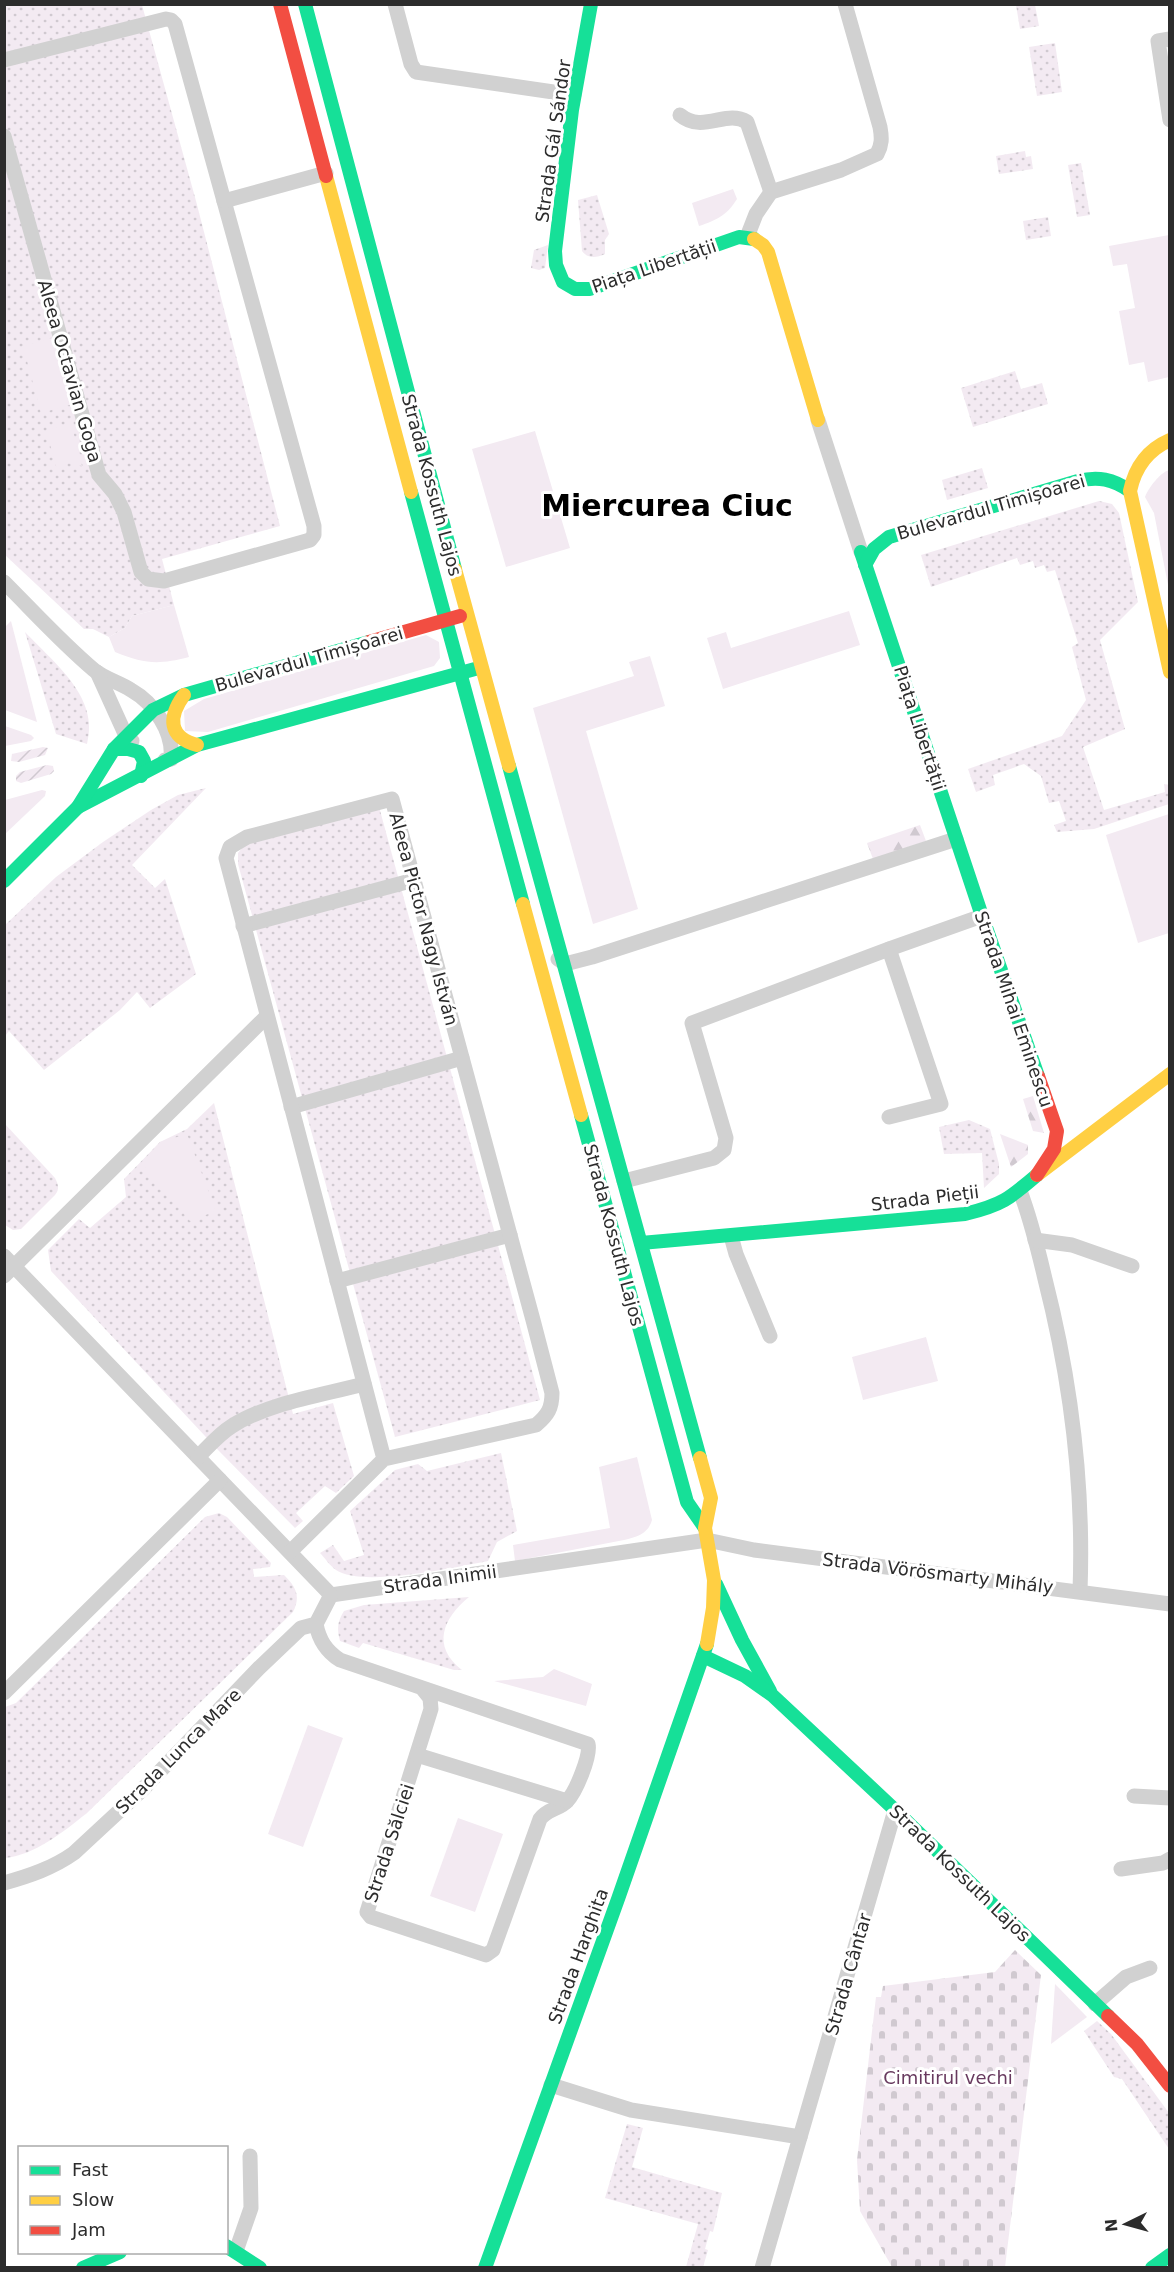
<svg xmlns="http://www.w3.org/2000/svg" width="1174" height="2272" font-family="'DejaVu Sans',sans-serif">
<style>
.grass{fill:url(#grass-dots)}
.forest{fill:url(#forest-firs)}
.cemetery{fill:url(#cemetery-stones)}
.park{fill:#f3eaf2}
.garden{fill:url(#garden-furrows)}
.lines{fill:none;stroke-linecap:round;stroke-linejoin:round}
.street{stroke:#d1d1d1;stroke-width:15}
.fast{stroke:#16e098;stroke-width:14}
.slow{stroke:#ffcf43;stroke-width:14}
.jam{stroke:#f24e42;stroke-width:14}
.labels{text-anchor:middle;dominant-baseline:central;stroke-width:6;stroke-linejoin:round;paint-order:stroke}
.street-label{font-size:18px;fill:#2c2c2c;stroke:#fff}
.park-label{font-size:18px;fill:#683a5f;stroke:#fff}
.town-label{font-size:30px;font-weight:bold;fill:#000;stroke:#fff}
</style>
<defs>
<pattern id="grass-dots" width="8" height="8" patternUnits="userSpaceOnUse" patternTransform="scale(1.5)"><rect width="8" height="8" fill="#f3eaf2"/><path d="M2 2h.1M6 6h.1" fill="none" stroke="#d0c9d0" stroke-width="1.8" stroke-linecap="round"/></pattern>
<pattern id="forest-firs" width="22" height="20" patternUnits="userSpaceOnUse" patternTransform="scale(1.5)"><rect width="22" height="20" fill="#f3eaf2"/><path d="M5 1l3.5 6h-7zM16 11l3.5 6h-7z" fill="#d0c9d0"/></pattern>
<pattern id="cemetery-stones" width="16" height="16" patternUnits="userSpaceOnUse" patternTransform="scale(1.5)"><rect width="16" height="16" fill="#f3eaf2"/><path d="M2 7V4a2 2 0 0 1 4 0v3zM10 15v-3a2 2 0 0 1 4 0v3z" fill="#d0c9d0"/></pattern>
<pattern id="garden-furrows" width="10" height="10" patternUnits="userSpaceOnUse" patternTransform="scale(1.5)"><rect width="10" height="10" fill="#f3eaf2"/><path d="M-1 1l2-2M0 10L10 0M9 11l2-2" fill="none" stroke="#d0c9d0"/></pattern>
</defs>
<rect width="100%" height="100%" fill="#fff"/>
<!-- grass -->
<g class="grass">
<polygon points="4,5 142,5 196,201 280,526 162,559 174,605 132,616 125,628 109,637 93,629 84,629 5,555"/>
<polygon points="1016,5 1035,5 1039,26 1020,29"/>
<polygon points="1055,43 1062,92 1037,96 1029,47"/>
<polygon points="1025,151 1026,157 1031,156 1033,169 999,174 996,156"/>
<polygon points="1081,163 1090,215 1077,217 1068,165"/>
<path d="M 597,195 L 609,234 L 605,240 L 605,254 C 596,258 588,259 582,251 L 578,200 Z"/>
<polygon points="1048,217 1051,236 1026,240 1023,221"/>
<polygon points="548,245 545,268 539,270 531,268 534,250"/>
<polygon points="1015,371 1021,389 1042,383 1048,404 973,427 961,388"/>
<polygon points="982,468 988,488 947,500 942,480"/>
<polygon points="1099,501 1112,504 1119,513 1138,602 1100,640 1125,729 1083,747 1104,810 1165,792 1164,784 1169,785 1169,804 1094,829 1057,832 1054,825 1066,821 1059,801 1049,803 1041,776 1024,764 993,775 995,785 976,792 968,769 1062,736 1086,700 1072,647 1078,643 1055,570 1047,572 1044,565 1035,568 1033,561 1020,565 1017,558 931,587 921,555"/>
<path d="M 25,632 C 54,663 100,697 87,744 L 56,734 Z"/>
<polygon points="206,788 132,865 155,888 165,879 196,974 150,1008 137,992 120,1010 44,1070 9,1031 5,1036 5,925 56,877 103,842 151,810 178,795"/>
<polygon points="378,803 540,1400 395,1437 238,864 238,853 246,843"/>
<polygon points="214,1103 293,1414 333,1403 354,1476 336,1493 325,1486 296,1513 303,1521 295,1528 219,1451 51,1271 48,1250 79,1219 90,1228 126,1197 124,1179 160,1142 187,1129"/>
<polygon points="969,1120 990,1129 999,1164 999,1174 984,1188 982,1153 944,1154 939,1127"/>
<path d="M 5,1124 L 55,1178 C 58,1184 60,1189 55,1195 L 21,1229 L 13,1230 L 5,1225 Z"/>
<path d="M 501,1453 L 517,1531 L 497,1542 L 488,1561 C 456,1567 362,1588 336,1570 C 330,1566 325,1558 320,1553 L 333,1545 L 344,1561 L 364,1555 L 350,1511 L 395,1470 L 418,1464 L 427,1471 Z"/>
<path d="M 219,1513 L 227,1517 L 271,1563 L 270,1567 L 253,1569 L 254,1577 L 284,1575 C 296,1587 301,1596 293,1612 L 87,1813 C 63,1832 35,1855 5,1858 L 5,1707 L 16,1703 L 205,1517 Z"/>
<path d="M 469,1597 C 443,1618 431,1646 462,1670 L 454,1670 L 363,1643 L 359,1648 L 340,1641 C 337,1629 337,1622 344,1611 L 364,1605 Z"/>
<polygon points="1097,2021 1111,2034 1169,2113 1169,2149 1122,2079 1114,2077 1084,2031"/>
<polygon points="627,2124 643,2128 632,2167 722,2193 713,2232 710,2231 705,2249 708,2250 703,2267 686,2267 698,2224 605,2198"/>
</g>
<!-- forest -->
<g class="forest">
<polygon points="920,825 926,841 873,859 867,843"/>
<polygon points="1033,1096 1044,1133 1033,1131 1023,1099"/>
<polygon points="1000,1134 1028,1145 1028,1154 1011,1167"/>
</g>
<!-- cemetery -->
<polygon class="cemetery" points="1015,1950 1041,1975 1005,2267 892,2267 860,2211 857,2160 876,1997 881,1997 883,1986 995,1972"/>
<!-- park -->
<g class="park">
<path d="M 733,189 L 737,199 C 727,215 717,220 699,226 L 692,203 Z"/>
<polygon points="1169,235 1169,377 1148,382 1144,362 1129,365 1119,311 1135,308 1127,264 1113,266 1109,246"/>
<polygon points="55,337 73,404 41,413 23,346"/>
<polygon points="71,423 82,466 68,463 57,470 46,430"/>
<polygon points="535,431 570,548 506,567 472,449"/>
<path d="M 1169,470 L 1170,470 L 1169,590 L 1154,513 L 1145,497 C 1149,487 1160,473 1169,470 Z"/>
<path d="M 174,605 L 189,657 C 158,665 145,664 115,652 L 109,637 L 125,628 L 132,616 Z"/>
<polygon points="849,611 860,645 723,689 707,638 726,632 731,648"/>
<polygon points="11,621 37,722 5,710 5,627"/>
<polygon points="426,635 439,642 440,658 434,666 208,732 185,731 184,711 204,699"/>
<polygon points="650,656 665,706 586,731 638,909 593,924 533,708 634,676 629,662"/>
<polygon points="5,726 31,735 34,738 31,741 5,746"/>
<polygon points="42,790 46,791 45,796 5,834 5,800"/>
<polygon points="1169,814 1169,933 1138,943 1106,835"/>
<polygon points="187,1134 216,1211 190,1221 141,1163 160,1142"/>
<polygon points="926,1337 938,1381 863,1400 852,1357"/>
<path d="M 637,1457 L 652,1520 C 648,1534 637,1537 624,1540 L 515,1561 L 513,1545 L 610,1528 L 599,1467 Z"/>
<polygon points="554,1669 592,1684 586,1706 494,1681 543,1677"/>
<polygon points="308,1725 343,1738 303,1847 268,1834"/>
<polygon points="458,1818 503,1834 475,1912 430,1896"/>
<polygon points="1055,1984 1087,2017 1051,2044"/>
</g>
<!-- garden -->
<g class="garden">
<polygon points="43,747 48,748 45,755 19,762 11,761 12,754"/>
<polygon points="47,765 53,766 54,771 51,774 21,783 16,781 16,776 20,772"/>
</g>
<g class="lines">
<!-- street -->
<g class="street">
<polyline points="395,4 411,64 416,72 574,95"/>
<polyline points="1170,39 1158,41 1170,120"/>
<polyline points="4,60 166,19 171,20 175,24 314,526 314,535 310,540 164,581 148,579 141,572 124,512 115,494 99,475 4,136"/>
<path d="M 680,115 C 703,134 726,109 747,122 L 771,192"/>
<polyline points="224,201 326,173"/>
<path d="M 747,237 L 756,214 L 771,192 L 841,170 L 877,154 C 882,145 882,138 880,127 L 845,4"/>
<polyline points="818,420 861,552"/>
<path d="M 4,582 C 34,612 62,643 94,670 C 105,679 119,682 131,690 C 154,703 174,732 171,759 L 165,760"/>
<polyline points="97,672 126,736 132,741"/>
<polyline points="243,926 414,880"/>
<polyline points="558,959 565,964 592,957 956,839"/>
<polyline points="291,1107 462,1058"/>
<polyline points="889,1117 941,1104 889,949"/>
<polyline points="624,1181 714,1158 724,1150 726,1138 692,1023 889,949 982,916"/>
<path d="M 1020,1191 C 1031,1220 1038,1249 1045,1279 C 1071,1381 1084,1485 1080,1591"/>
<polyline points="731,1236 736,1254 770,1336"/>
<polyline points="1035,1240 1072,1245 1132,1266"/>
<polyline points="4,1256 331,1595"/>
<polyline points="4,1276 267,1016"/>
<polyline points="337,1281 510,1235"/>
<path d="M 198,1457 C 209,1446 219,1434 232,1426 C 268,1403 323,1395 364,1384"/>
<path d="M 290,1552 L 384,1459 L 536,1425 C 548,1415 552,1408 552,1393 L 533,1320 L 392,799 L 247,837 L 230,847 L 226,858 L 384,1459"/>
<polyline points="331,1595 707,1540 754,1550 1170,1604"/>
<path d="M 316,1624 C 319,1640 326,1651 340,1660 L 588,1744 C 591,1755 576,1792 567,1801 C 560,1809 547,1809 540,1819 L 493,1950 L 486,1955 L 371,1917 L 367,1912 L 431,1709 L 430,1698 L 422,1688"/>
<polyline points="4,1693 220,1480"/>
<polyline points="417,1755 567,1801"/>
<polyline points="1134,1796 1170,1798"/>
<polyline points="1121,1869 1163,1863 1170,1859"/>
<path d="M 4,1883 C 29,1876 53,1868 74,1853 L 143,1789 L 259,1668 L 301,1628 L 316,1624 L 331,1595"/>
<polyline points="1095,2004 1126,1977 1150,1968"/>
<polyline points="551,2085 631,2110 800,2137"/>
<polyline points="236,2251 251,2208 250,2156"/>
<polyline points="762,2268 895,1810"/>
</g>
<!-- fast -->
<g class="fast">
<polyline points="305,4 455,569"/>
<polyline points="591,4 572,110 555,251 556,265 563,282 575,289 590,289 739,237 754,239"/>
<polyline points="411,492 523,904"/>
<polyline points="861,552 982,916 1038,1076"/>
<path d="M 865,565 L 874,549 L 889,537 L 1078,481 C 1098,476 1113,479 1130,491"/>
<polyline points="114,749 128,749 139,752 144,761 141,776"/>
<polyline points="509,766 700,1458"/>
<polyline points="78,807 197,745 475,669"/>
<polyline points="4,881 78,807 114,749 153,710 184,695 369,642"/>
<polyline points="581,1115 687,1502 705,1528"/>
<path d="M 641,1243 L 965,1214 C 1002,1205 1009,1199 1037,1175"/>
<polyline points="716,1584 742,1640 770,1691"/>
<polyline points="703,1656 745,1676 772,1695 895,1810 1108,2016"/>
<polyline points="226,2246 260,2268"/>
<polyline points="83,2268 120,2252"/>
<polyline points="485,2268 618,1899 707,1644"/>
<polyline points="1152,2268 1170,2255"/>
</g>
<!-- slow -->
<g class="slow">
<polyline points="326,176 411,492"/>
<polyline points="754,239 763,245 768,252 818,420"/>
<path d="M 1170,440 C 1147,450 1135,467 1130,491 L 1170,672"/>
<polyline points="455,569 509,766"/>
<path d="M 184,695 C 168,717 168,737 197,745"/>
<polyline points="523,904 581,1115"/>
<polyline points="1037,1175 1170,1074"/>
<polyline points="700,1458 711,1498 705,1528 714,1580 713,1608 707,1644"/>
</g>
<!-- jam -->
<g class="jam">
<polyline points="280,4 326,176"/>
<polyline points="369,642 460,616"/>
<polyline points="1037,1175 1054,1149 1057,1131 1038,1076"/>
<polyline points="1108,2016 1137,2044 1170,2086"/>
</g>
</g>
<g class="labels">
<!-- street labels -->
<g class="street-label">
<text transform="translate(553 141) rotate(-82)">Strada Gál Sándor</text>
<text transform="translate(654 266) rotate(-19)">Piața Libertății</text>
<text transform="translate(70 371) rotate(74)">Aleea Octavian Goga</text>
<text transform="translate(432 485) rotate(75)">Strada Kossuth Lajos</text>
<text transform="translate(991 507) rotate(-16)">Bulevardul Timișoarei</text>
<text transform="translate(309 659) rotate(-16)">Bulevardul Timișoarei</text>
<text transform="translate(920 728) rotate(72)">Piața Libertății</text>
<text transform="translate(424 919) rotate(75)">Aleea Pictor Nagy István</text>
<text transform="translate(1014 1009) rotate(71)">Strada Mihai Eminescu</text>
<text transform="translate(925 1198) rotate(-7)">Strada Pieții</text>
<text transform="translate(614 1235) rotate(75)">Strada Kossuth Lajos</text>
<text transform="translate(938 1573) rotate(7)">Strada Vörösmarty Mihály</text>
<text transform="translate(440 1579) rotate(-8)">Strada Inimii</text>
<text transform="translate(178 1751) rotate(-45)">Strada Lunca Mare</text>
<text transform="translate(389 1843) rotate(-72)">Strada Sălciei</text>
<text transform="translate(960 1873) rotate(44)">Strada Kossuth Lajos</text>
<text transform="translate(578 1956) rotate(-70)">Strada Harghita</text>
<text transform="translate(848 1974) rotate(-74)">Strada Cântar</text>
</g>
<!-- park labels -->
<g class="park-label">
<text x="948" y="2077">Cimitirul vechi</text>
</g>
<!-- town labels -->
<g class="town-label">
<text x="667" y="505">Miercurea Ciuc</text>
</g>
</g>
<!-- border -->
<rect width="1174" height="2272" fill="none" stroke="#2c2c2c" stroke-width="12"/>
<!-- legend -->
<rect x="18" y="2146" width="210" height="108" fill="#ffffff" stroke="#ababab" stroke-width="1.5"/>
<rect x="30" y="2166" width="30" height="9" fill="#16e098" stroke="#ababab" stroke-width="1.5"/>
<text x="72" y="2176" font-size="18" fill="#2c2c2c">Fast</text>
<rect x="30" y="2196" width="30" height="9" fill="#ffcf43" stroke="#ababab" stroke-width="1.5"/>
<text x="72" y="2206" font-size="18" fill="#2c2c2c">Slow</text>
<rect x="30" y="2226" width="30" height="9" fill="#f24e42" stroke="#ababab" stroke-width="1.5"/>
<text x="72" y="2236" font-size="18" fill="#2c2c2c">Jam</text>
<!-- north arrow -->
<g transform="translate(1126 2224) rotate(265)" stroke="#ffffff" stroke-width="4.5" paint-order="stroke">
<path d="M0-4.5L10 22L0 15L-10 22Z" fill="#2c2c2c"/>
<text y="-9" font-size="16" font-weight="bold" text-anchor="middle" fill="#2c2c2c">N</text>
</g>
</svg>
